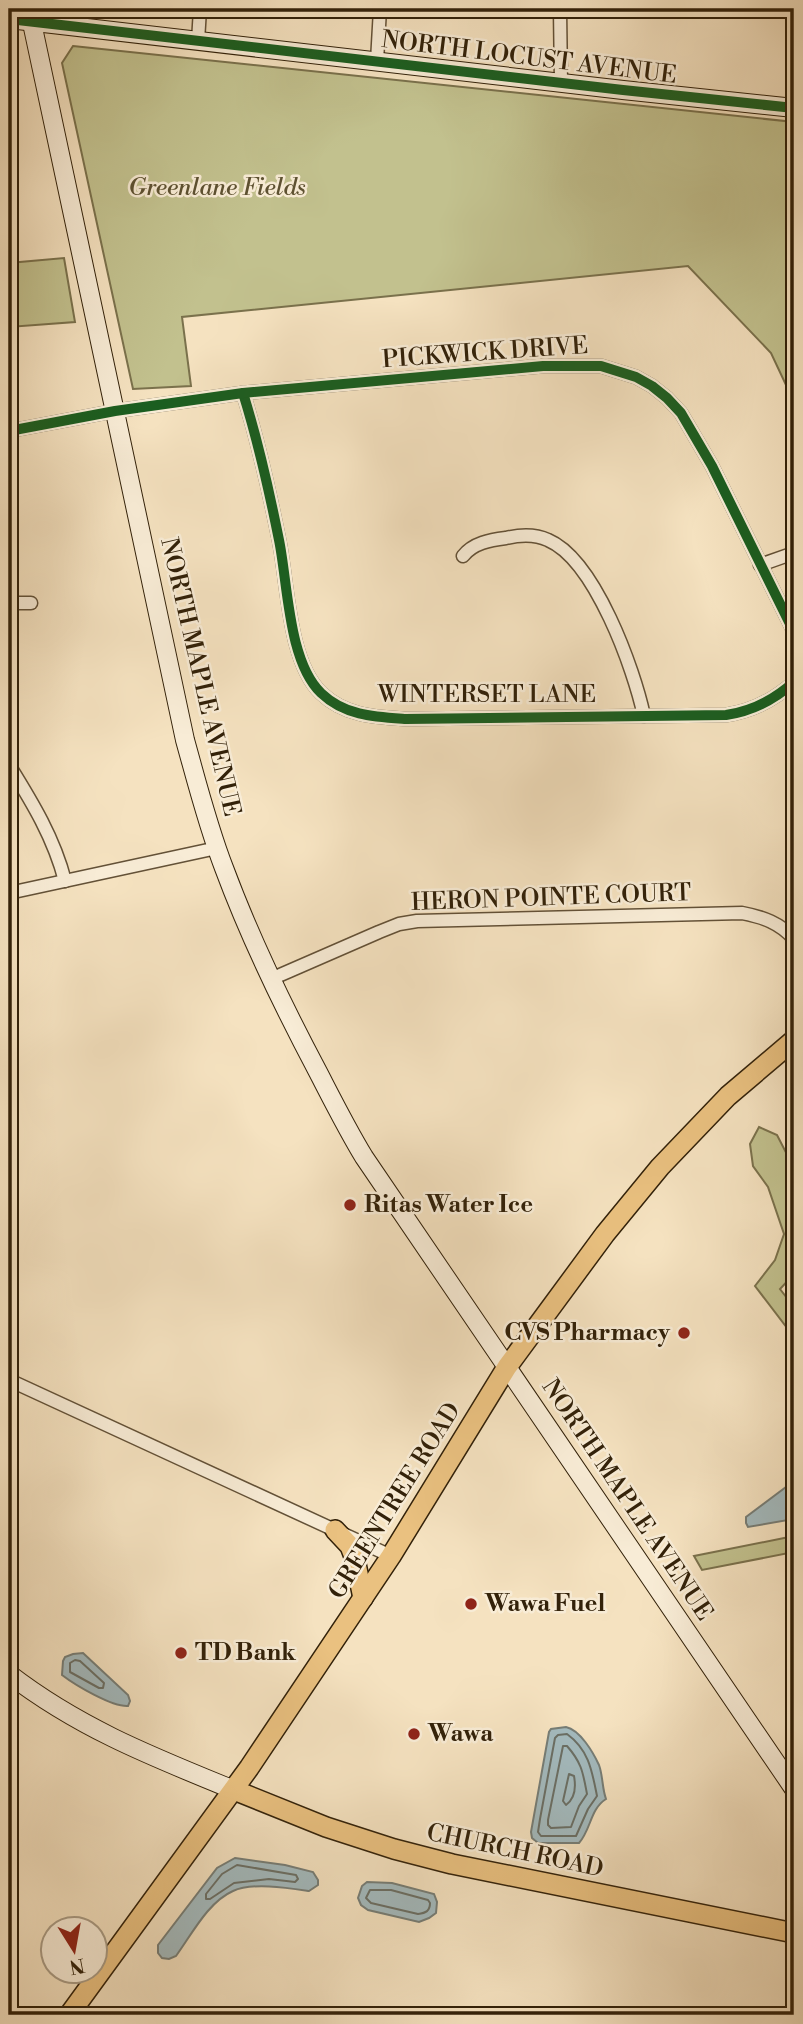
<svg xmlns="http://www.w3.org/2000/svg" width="803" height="2024" font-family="'Libre Bodoni',serif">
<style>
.green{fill:#c2c18e;stroke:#7a714c;stroke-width:2}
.water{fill:#a3babe;stroke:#767d76;stroke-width:2}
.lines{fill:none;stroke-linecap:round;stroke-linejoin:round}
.shore{stroke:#6a6e64;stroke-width:2}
.street-casing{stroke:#635137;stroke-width:15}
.secondary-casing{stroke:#322109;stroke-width:20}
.primary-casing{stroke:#322109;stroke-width:22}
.street{stroke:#f8ecd6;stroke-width:12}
.secondary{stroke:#f8ecd6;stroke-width:18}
.primary{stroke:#eac180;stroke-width:19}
.cycleway-casing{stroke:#f8ecd6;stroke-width:15}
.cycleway{stroke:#1b5e20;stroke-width:10}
.poi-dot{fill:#8f2418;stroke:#f8ecd6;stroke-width:2.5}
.labels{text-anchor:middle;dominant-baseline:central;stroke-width:5;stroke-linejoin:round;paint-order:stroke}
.street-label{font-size:24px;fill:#322109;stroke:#f8ecd6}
.park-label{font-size:24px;font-style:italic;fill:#5d5131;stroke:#f8ecd6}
.poi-label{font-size:24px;font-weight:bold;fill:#322109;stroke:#f8ecd6;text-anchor:start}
</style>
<rect width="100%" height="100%" fill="#f5e2c0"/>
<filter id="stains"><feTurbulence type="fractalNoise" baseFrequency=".00286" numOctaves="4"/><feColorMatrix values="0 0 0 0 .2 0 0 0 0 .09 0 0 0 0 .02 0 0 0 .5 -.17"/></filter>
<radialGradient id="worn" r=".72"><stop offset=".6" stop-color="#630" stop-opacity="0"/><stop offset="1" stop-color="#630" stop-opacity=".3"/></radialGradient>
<!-- green -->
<g class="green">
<polygon points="73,46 794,122 794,402 771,353 688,266 182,317 191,386 133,389 62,63"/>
<polygon points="64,258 75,322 9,327 9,263"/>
<polygon points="759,1127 777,1135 794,1168 794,1274 780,1289 794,1307 794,1337 755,1286 775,1260 784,1234 768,1187 753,1166 750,1144"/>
<polygon points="794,1536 794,1552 702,1570 694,1556"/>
</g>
<!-- water -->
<g class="water">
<polygon points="794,1481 794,1519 748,1527 746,1523 746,1517"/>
<path d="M 83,1653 L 128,1695 L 130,1701 L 128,1706 C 112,1707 75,1685 62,1675 L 63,1661 L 65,1657 L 73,1654 Z"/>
<path d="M 566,1727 C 580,1730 593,1752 599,1765 C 603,1776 602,1788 606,1799 C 590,1809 591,1830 579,1843 L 538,1843 L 532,1838 L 531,1832 L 549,1732 L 551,1729 Z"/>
<path d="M 235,1858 L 285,1865 L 313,1872 L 318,1880 L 318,1885 L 309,1891 C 289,1888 252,1882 233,1891 C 208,1902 192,1934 176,1956 L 169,1959 L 162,1958 L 158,1953 L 158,1945 L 217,1868 Z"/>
<polygon points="367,1882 392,1883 434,1894 437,1902 436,1913 429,1918 419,1922 368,1910 361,1905 358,1898 362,1886"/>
</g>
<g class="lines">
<!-- shore -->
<g class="shore">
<polygon points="75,1660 80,1661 104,1683 103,1688 99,1688 70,1672 70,1663"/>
<path d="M 567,1734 C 589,1750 592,1771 597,1796 L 588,1809 L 576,1836 L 541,1836 L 538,1832 L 540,1819 L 555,1738 L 558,1735 Z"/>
<path d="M 563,1746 L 567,1746 C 582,1763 583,1773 587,1794 L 579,1806 L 571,1827 L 551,1828 L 548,1825 L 548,1820 Z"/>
<path d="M 569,1774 L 574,1776 C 576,1787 576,1798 566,1805 L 563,1801 Z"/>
<polygon points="237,1865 296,1875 298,1879 295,1882 269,1879 234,1883 210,1899 206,1899 206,1894 222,1874"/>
<path d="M 370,1890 L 391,1890 L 428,1900 L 430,1903 C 430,1911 426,1913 418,1914 L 371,1903 L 366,1898 Z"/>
</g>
<defs>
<g id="street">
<polyline points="560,9 561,83"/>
<polyline points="198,41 200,9"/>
<polyline points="377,61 380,9"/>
<path d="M 243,393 C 258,441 269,490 279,540 C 288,584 288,661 321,693 C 345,716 375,717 406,719 L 726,715 C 753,711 774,700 794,682"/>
<polyline points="9,431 115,411 243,393 543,366 601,366 636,377 652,386 667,398 681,413 712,466 794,632"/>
<path d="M 463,556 C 473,543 490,540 506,538 C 519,535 535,534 548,540 C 595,560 634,669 644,716"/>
<polyline points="760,565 794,553"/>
<polyline points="9,603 31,603"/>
<path d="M 9,765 C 32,802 54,838 65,881"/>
<polyline points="9,893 217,848"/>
<path d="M 271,979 L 379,932 L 399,924 L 417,921 L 742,913 C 763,917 780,923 794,939"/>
<polyline points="9,1380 391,1556"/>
</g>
<g id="secondary">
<path d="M 29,9 L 185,740 C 197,783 208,827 224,868 C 250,938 283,1006 318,1072 C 333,1101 347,1129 364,1157 L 794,1789"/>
<polyline points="9,19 623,90 794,108"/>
<path d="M 9,1674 C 79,1728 153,1757 234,1790"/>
</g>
<g id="primary">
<polyline points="335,1530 350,1546 355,1559 363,1598"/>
<polyline points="234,1790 326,1827 394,1849 452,1864 794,1933"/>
<polyline points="69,2015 249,1768 391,1556 507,1367 605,1234 660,1167 728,1096 794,1040"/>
</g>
</defs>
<!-- street casing -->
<use href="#street" class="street-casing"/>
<!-- secondary casing -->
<use href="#secondary" class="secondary-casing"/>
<!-- primary casing -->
<use href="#primary" class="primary-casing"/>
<!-- street -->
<use href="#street" class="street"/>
<!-- secondary -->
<use href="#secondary" class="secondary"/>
<!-- primary -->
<use href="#primary" class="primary"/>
<defs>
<g id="cycleway">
<polyline points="9,19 623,90 794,108"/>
<path d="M 243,393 C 258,441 269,490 279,540 C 288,584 288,661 321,693 C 345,716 375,717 406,719 L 726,715 C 753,711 774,700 794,682"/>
<polyline points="9,431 115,411 243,393 543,366 601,366 636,377 652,386 667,398 681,413 712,466 794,632"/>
</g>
</defs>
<!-- cycleway casing -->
<use href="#cycleway" class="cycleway-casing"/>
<!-- cycleway -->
<use href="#cycleway" class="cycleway"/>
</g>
<!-- markers -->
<g class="poi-dot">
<circle cx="350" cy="1205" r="7"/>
<circle cx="684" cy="1333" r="7"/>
<circle cx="471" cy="1604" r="7"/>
<circle cx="181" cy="1653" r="7"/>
<circle cx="414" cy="1734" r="7"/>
</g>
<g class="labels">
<!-- street labels -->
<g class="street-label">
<text transform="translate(529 58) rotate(7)">NORTH LOCUST AVENUE</text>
<text transform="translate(485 353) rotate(-4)">PICKWICK DRIVE</text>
<text transform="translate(200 677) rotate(77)">NORTH MAPLE AVENUE</text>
<text x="487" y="695">WINTERSET LANE</text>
<text transform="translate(551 898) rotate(-2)">HERON POINTE COURT</text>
<text transform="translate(627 1500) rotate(56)">NORTH MAPLE AVENUE</text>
<text transform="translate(395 1501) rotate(-58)">GREENTREE ROAD</text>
<text transform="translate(515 1851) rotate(12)">CHURCH ROAD</text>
</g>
<!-- park labels -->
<g class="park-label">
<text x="217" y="188">Greenlane Fields</text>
</g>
<!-- poi labels -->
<g class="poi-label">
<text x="364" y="1205">Ritas Water Ice</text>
<text x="670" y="1333" text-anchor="end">CVS Pharmacy</text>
<text x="485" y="1604">Wawa Fuel</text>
<text x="195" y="1653">TD Bank</text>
<text x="428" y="1734">Wawa</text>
</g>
</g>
<!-- margin -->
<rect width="803" height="2024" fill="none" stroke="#f5e2c0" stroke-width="35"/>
<rect x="10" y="10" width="782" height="2003" fill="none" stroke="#322109" stroke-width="3.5"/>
<rect x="18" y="18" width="768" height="1989" fill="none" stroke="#322109" stroke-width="2"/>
<!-- north arrow -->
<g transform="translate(74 1950) rotate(169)"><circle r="33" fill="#f8ecd6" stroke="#a99b84" stroke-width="2"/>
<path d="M0-5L12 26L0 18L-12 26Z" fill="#8f2418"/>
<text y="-10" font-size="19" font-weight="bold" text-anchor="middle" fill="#322109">N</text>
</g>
<rect width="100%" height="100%" filter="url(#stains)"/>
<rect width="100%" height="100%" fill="url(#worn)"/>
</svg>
